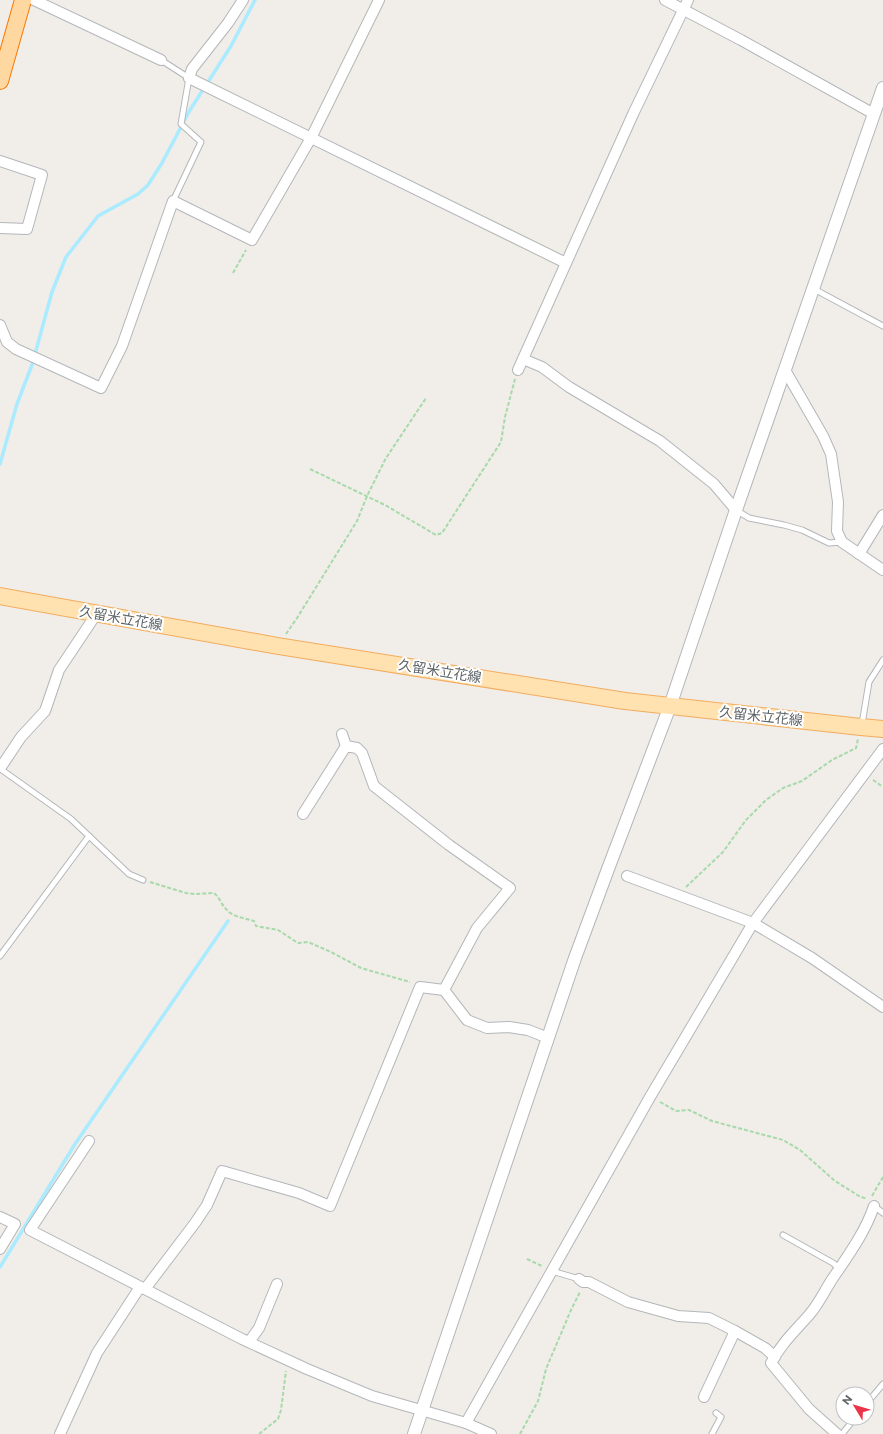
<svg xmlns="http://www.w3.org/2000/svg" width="883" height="1434" font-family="Montserrat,'Noto Sans JP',sans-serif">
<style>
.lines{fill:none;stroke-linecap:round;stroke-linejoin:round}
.stream{stroke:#aaebff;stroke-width:3.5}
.service-casing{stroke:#b3b7ba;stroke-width:7}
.minor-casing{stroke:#b3b7ba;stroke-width:12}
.tertiary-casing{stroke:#b3b7ba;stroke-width:14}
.primary-casing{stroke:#f3ac5f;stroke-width:18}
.trunk-casing{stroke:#f97900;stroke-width:18}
.path{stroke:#a7daab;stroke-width:2;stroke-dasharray:4 2;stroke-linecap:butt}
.service{stroke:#fff;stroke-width:5}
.minor{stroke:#fff;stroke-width:10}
.tertiary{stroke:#fff;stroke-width:12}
.primary{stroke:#ffe2af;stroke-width:16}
.trunk{stroke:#fed8a0;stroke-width:16}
.labels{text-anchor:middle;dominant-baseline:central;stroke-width:4;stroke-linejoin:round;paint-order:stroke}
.street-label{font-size:14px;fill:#5f6568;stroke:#fff}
</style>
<rect width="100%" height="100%" fill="#f1ede8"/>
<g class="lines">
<!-- stream -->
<g class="stream">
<polyline points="0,464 17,404 32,365 52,292 66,257 98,216 138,194 148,185 162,163 190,110 231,46 255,0"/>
<polyline points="0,1267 75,1144 228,921"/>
</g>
<defs>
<g id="service">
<polyline points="161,60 189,78 181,124 201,142 173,201"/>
<polyline points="814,289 883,326"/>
<polyline points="736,510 749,518 784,525 802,530 829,543 842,542"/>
<polyline points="862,724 869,682 883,660"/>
<polyline points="1,767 2,770 71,819 129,874 143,880"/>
<polyline points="0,956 89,836"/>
<polyline points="874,1206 883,1213"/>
<polyline points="783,1235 833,1263 840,1269"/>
<polyline points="552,1271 579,1279"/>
<polyline points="867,1403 883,1384"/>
<polyline points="712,1434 721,1417 716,1413"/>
<polyline points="842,1434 855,1418"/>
</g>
<g id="minor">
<polyline points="34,0 161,60"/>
<polyline points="243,0 228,23 192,69 189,78 566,263"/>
<polyline points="665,0 741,40 874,114"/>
<polyline points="0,161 42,175 27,229 0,228"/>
<polyline points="0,325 7,342 16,349 101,388 122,346 173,201 252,240 311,138 379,0"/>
<polyline points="523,359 542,367 569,387 660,441 714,484 736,510"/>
<polyline points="518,370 634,112 688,0"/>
<polyline points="785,370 823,436 831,454 838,502 837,531 842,542 883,570"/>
<polyline points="859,554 883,515"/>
<polyline points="342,734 346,746"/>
<polyline points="1,767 21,737 45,711 59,670 97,613"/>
<polyline points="303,814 346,746 357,748 362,753 374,786 449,845 510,888 477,928 444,990 467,1020 487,1028 509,1027 528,1030 548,1038"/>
<polyline points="627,876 753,923 812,958 883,1007"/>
<polyline points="89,1141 30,1230 242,1339 307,1369 372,1396 466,1423 491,1434"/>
<polyline points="0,1217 15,1224 0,1249"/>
<polyline points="579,1279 583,1282 589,1282 628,1302 678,1316 709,1318 735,1331 765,1348 775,1357"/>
<polyline points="145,1289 195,1223 207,1205 222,1171 299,1193 330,1206 420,987 444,990"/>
<polyline points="249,1342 259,1328 277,1284"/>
<polyline points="704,1397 735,1331"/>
<polyline points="466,1423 650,1097 753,923 883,749"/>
<polyline points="60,1434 97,1353 140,1287"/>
<path d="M 837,1434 L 809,1409 L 771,1363 C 781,1344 795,1331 809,1315 C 818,1305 824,1292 831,1281 C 847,1257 865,1233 874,1206"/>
</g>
<polyline id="tertiary" points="414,1434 575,958 608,869 670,706 736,510 883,88"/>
<polyline id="primary" points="0,596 278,646 625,701 861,727 883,729"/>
<polyline id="trunk" points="0,81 23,0"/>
</defs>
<!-- service casing -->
<use href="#service" class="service-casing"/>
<!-- minor casing -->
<use href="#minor" class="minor-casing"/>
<!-- tertiary casing -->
<use href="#tertiary" class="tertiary-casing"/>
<!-- primary casing -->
<use href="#primary" class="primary-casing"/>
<!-- trunk casing -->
<use href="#trunk" class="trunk-casing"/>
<!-- path -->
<g class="path">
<polyline points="233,273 246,250"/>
<polyline points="310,469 385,505 436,535 442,533 501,442 505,417 515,379"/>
<polyline points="286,634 297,618 357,521 367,496 386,458 426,398"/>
<polyline points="873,780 883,787"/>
<path d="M 150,882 L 186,893 L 195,894 L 214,893 C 220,898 221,904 226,909 C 232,917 245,918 254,921 L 256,926 L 278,930 L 298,943 L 308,942 L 331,952 L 361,968 L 410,982"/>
<polyline points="686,887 723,852 746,820 766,800 783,788 802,781 832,760 856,748 858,739"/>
<polyline points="660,1102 676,1111 689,1110 712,1121 783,1140 800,1150 835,1181 859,1196 867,1199"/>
<polyline points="872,1196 883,1177"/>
<polyline points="527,1259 542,1266"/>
<polyline points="259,1434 278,1419 281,1410 286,1371"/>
<polyline points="520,1434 538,1401 546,1369 571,1310 580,1292"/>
</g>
<!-- service -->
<use href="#service" class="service"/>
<!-- minor -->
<use href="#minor" class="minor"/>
<!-- tertiary -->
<use href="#tertiary" class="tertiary"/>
<!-- primary -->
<use href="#primary" class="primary"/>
<!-- trunk -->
<use href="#trunk" class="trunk"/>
</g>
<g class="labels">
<!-- street labels -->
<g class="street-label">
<text transform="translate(121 618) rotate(10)">久留米立花線</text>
<text transform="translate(440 671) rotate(9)">久留米立花線</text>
<text transform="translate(761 716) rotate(6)">久留米立花線</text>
</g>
</g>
<!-- north arrow -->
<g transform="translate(855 1406) rotate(308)"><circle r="19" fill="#ffffff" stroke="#bfc1c3"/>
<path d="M0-3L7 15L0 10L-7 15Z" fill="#eb344a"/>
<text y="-6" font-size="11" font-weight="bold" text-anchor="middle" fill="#5f6568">N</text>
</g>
</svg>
